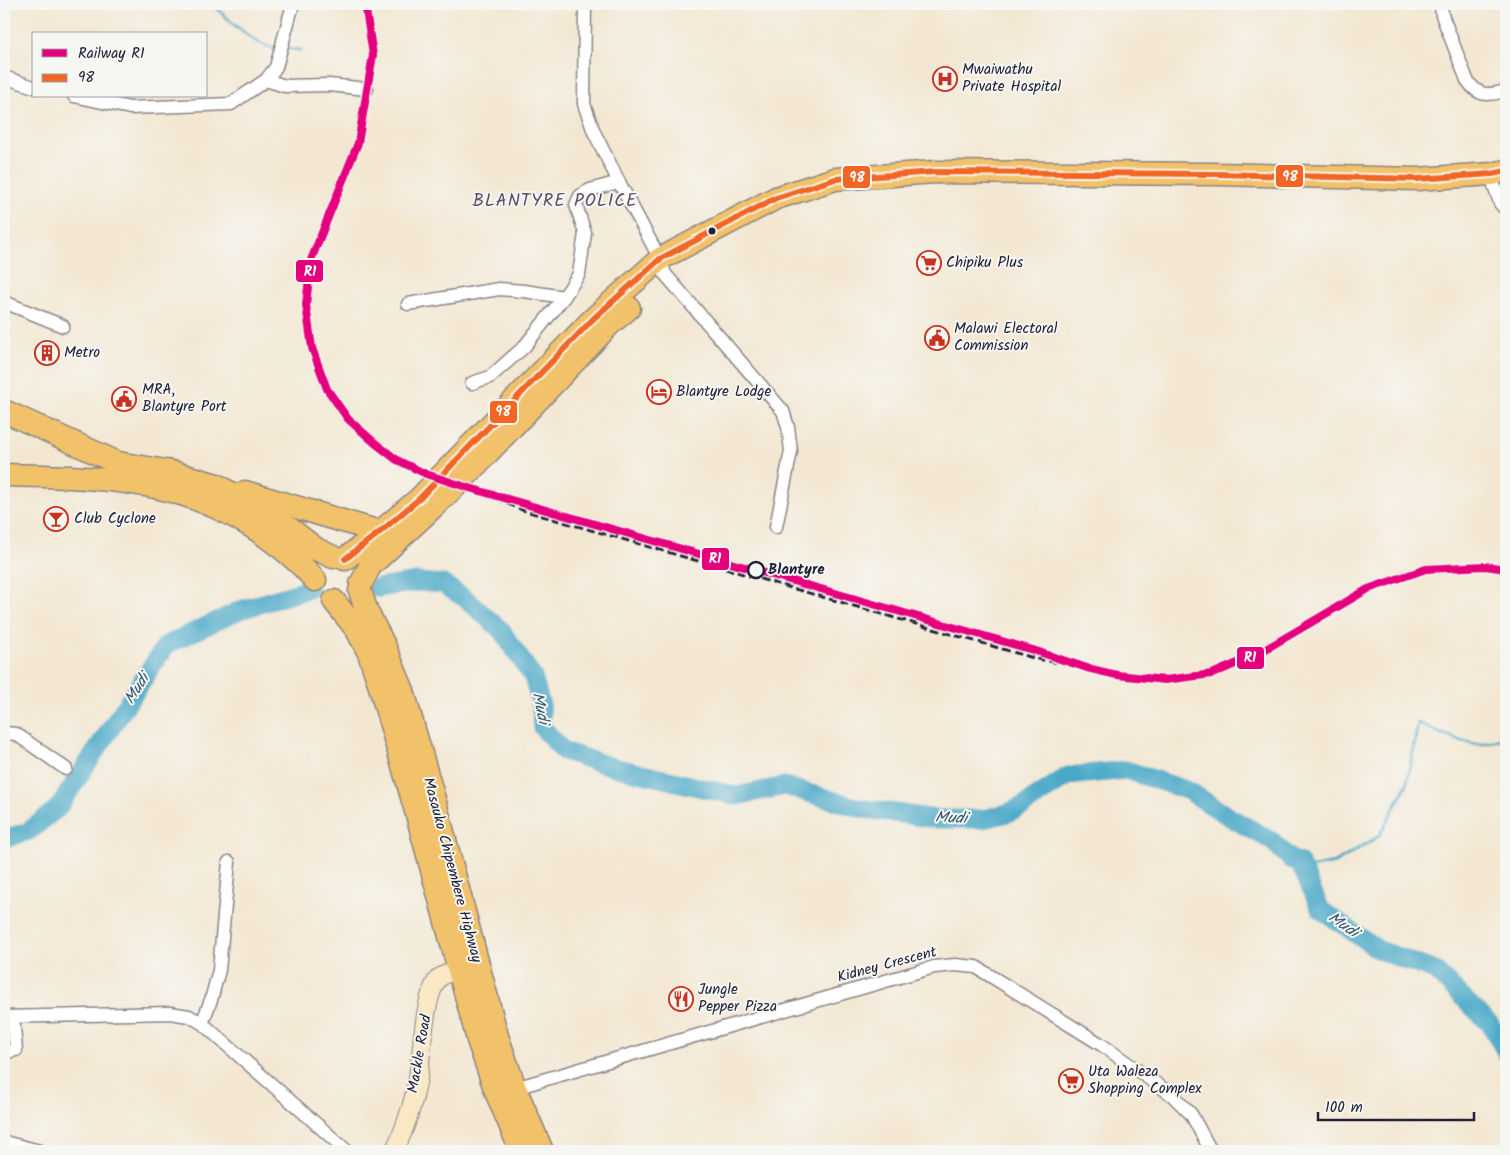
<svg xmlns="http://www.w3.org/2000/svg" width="1510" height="1155" font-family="Kalam,sans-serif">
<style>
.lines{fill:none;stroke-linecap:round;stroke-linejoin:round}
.stream{stroke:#48a8c7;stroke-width:3}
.river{stroke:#48a8c7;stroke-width:19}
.street-casing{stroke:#8a8486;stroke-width:15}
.secondary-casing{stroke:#8a8486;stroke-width:20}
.highway-casing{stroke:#8a8486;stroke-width:25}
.street{stroke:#fff;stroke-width:12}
.secondary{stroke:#fae7c3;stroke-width:18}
.highway{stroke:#f2c26a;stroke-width:22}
.rail{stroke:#22223b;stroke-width:3;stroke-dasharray:8 4;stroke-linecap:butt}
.bus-1-casing{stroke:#f6f6f2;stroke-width:10}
.bus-1{stroke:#f26522;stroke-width:6}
.rail-1-casing{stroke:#f6f6f2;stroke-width:11}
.rail-1{stroke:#e5007d;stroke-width:8}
.bus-dot{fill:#22223b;stroke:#f6f6f2;stroke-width:2}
.stop-dot{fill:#f6f6f2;stroke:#22223b;stroke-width:2.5}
.labels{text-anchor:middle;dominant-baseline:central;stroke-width:4;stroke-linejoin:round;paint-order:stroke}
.poi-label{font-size:15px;fill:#22223b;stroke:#f6f6f2;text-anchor:start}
.stop-label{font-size:15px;font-weight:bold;fill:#22223b;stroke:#f6f6f2;text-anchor:start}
.street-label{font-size:15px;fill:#22223b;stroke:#f6f6f2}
.water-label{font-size:16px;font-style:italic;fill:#315873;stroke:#f6f6f2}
.quarter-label{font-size:18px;letter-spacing:1px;fill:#5b4c68;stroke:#f6f6f2}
.line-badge{stroke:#f6f6f2;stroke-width:2}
.badge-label{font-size:14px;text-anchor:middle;font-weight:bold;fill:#fff}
</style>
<rect width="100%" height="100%" fill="#f6f6f2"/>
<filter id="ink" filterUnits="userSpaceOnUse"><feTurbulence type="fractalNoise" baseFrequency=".02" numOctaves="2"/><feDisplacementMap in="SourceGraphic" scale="10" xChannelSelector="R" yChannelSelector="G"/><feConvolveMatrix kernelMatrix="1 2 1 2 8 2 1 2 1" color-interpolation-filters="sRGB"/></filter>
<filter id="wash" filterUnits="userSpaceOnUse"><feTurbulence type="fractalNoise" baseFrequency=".0096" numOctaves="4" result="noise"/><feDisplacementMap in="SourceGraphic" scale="20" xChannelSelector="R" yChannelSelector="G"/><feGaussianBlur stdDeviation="1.12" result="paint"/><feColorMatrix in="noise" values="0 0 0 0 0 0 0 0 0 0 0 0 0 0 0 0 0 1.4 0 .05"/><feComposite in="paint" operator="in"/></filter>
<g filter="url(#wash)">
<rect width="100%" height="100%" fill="#f3e7d2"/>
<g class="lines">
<!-- stream -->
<g class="stream">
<path d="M 212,4 C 228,19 255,47 278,49"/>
<polyline points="284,49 301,50"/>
<path d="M 859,808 L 936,823 L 946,820 L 983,822 L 1009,816 L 1027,809 L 1077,769 L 1116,768 L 1167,779 L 1226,808 L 1260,829 L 1282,852 L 1309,868 L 1335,863 L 1379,836 L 1407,784 L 1418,723 C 1435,731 1460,743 1479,744 C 1488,744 1497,738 1506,739"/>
</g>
<!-- river -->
<g class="river">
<polyline points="378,588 417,582 443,584 466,599 501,630 533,677 541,705 542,727 563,751 613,767 736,796 785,786 859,808 937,819 983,819 1008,813 1024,805 1068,776 1126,770 1189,791 1231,818 1272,841 1290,859 1299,862 1321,910 1379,950 1435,971 1490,1024 1506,1052"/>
<polyline points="4,839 29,831 58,808 166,645 240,610 309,589"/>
</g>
</g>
</g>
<g filter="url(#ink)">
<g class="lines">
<defs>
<g id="street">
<polyline points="585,4 584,104 594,132 619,182 660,259 665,274 783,411 788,427 791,451 776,527"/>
<path d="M 1441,4 L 1442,15 L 1467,80 C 1479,98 1488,95 1506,91"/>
<polyline points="4,77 34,87"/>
<polyline points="266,80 285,86 329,85 367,89"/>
<polyline points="74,96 130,108 231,104 266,80 276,67 293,4"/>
<polyline points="1493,182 1500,203 1506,210"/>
<polyline points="4,302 63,326"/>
<polyline points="408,304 499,289 524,291 564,297"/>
<polyline points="472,383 490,377 524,347 564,297 579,274 585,233 576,205 580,196 590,190 619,182"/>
<polyline points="4,733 16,734 66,769"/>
<polyline points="4,1017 170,1013 189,1016 202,1023 347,1151"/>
<polyline points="202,1023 211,1000 219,970 229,862"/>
<polyline points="4,1053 16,1050 13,1017"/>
<polyline points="515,1088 934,967 955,965 976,967 1102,1045 1172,1095 1191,1114 1211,1151"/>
<polyline points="4,1142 40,1151"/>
</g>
<path id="secondary" d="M 394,1151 C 405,1130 414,1101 418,1078 C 422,1054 424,996 438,979 C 443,974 452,972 459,969"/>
<g id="highway">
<polyline points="4,411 118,463 172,472 217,485 290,529 316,549 333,557"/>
<path d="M 4,475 C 103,478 182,476 267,537 C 285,550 301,563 315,580"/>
<polyline points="245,492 380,532"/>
<polyline points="345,559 380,532 419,499 593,319 660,259 776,198 835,179 935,172 1216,174 1417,179 1492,174 1506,171"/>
<polyline points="361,584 370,566 462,480 610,324 629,308"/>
<polyline points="360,591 367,612 384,645 403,691 436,806 497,1036 515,1088 542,1151"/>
<polyline points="334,601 357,630 369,653 378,680 416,811 478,1040 497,1094 521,1151"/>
</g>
</defs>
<!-- street casing -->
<use href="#street" class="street-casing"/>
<!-- secondary casing -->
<use href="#secondary" class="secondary-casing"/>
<!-- highway casing -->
<use href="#highway" class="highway-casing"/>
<!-- street -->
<use href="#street" class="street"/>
<!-- secondary -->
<use href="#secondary" class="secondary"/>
<!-- highway -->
<use href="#highway" class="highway"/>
<!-- rail -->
<polyline class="rail" points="474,489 522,510 1037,659 1087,668"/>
<defs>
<polyline id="bus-1" points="345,559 380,532 419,499 593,319 660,259 776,198 835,179 935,172 1216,174 1417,179 1492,174 1506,171"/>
</defs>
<!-- bus-1 casing -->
<use href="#bus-1" class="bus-1-casing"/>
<!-- bus-1 -->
<use href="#bus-1" class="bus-1"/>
<defs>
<polyline id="rail-1" points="365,4 373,55 358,143 311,260 306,305 312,348 327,389 348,419 375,443 397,460 426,474 466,487 1033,650 1087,668 1117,675 1165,680 1212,674 1254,656 1368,589 1426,569 1485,566 1506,569"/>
</defs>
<!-- rail-1 casing -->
<use href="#rail-1" class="rail-1-casing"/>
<!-- rail-1 -->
<use href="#rail-1" class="rail-1"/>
</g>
</g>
<!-- icons -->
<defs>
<symbol id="hospital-ring" viewBox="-11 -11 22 22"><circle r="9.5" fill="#f6f6f2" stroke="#c8321e" stroke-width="1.5"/><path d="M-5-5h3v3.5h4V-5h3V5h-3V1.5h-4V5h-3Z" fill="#c8321e"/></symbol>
<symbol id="supermarket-ring" viewBox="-11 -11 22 22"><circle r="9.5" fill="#f6f6f2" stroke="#c8321e" stroke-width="1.5"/><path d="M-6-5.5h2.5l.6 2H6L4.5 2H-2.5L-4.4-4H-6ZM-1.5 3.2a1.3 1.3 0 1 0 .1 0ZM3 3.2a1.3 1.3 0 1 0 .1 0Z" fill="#c8321e"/></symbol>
<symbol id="civic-ring" viewBox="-11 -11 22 22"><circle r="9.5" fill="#f6f6f2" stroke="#c8321e" stroke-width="1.5"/><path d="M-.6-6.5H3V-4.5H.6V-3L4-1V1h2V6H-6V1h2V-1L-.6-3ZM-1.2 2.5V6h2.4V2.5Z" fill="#c8321e"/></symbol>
<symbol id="building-ring" viewBox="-11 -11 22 22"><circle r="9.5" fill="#f6f6f2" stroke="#c8321e" stroke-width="1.5"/><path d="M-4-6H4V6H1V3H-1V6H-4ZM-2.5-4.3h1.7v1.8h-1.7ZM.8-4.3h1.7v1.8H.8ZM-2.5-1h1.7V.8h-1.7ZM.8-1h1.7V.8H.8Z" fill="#c8321e"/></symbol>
<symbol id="hotel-ring" viewBox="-11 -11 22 22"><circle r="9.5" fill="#f6f6f2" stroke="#c8321e" stroke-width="1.5"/><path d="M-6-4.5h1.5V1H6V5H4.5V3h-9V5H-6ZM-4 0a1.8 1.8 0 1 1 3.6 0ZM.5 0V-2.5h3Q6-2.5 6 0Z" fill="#c8321e"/></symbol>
<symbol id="bar-ring" viewBox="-11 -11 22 22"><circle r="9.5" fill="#f6f6f2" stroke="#c8321e" stroke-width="1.5"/><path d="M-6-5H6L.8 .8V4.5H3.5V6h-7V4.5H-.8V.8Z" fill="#c8321e"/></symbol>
<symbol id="restaurant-ring" viewBox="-11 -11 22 22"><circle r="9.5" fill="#f6f6f2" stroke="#c8321e" stroke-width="1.5"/><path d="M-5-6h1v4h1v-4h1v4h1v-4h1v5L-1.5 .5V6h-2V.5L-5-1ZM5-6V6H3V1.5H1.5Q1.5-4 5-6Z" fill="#c8321e"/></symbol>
</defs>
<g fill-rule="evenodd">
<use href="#hospital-ring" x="931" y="65" width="28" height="28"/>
<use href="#supermarket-ring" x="915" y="249" width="28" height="28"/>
<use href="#civic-ring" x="923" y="324" width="28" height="28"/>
<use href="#building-ring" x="33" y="339" width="28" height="28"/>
<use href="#hotel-ring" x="645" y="378" width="28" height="28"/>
<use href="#civic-ring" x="110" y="385" width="28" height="28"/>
<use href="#bar-ring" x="42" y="505" width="28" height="28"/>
<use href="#restaurant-ring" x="667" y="985" width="28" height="28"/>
<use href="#supermarket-ring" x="1057" y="1067" width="28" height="28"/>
</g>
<!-- markers -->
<circle class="bus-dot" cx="712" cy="231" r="4.5"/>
<circle class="stop-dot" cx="756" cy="570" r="8"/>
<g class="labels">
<!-- poi labels -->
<g class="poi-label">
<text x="962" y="70">Mwaiwathu<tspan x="962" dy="17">Private Hospital</tspan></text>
<text x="946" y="263">Chipiku Plus</text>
<text x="954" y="329">Malawi Electoral<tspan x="954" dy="17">Commission</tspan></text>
<text x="64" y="353">Metro</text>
<text x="142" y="390">MRA,<tspan x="142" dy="17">Blantyre Port</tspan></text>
<text x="676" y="392">Blantyre Lodge</text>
<text x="74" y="519">Club Cyclone</text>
<text x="698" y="990">Jungle<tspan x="698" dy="17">Pepper Pizza</tspan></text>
<text x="1088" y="1072">Uta Waleza<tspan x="1088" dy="17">Shopping Complex</tspan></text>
</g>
<!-- stop labels -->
<g class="stop-label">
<text x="768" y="570">Blantyre</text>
</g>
<!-- street labels -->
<g class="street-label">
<text transform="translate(452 870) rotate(75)">Masauko Chipembere Highway</text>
<text transform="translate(887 965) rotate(-15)">Kidney Crescent</text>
<text transform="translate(420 1054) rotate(-80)">Mackle Road</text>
</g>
<!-- water labels -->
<g class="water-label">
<text transform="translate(137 689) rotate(-57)">Mudi</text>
<text transform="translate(540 708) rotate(78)">Mudi</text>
<text transform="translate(951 818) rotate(2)">Mudi</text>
<text transform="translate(1343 925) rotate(35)">Mudi</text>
</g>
<!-- quarter labels -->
<g class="quarter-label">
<text x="555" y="201">BLANTYRE POLICE</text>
</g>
</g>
<g class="line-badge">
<rect x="1275" y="164" width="29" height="24" rx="5" fill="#f26522"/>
<rect x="842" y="165" width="29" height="24" rx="5" fill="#f26522"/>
<rect x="295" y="259" width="29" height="24" rx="5" fill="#e5007d"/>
<rect x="489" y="400" width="29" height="24" rx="5" fill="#f26522"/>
<rect x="701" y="547" width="29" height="24" rx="5" fill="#e5007d"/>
<rect x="1236" y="646" width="29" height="24" rx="5" fill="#e5007d"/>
</g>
<g class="badge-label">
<text x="1290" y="181">98</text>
<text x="857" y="182">98</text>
<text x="310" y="276">R1</text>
<text x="503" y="416">98</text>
<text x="715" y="563">R1</text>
<text x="1250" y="662">R1</text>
</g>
<!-- margin -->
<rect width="1510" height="1155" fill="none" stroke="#f6f6f2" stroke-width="20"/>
<!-- legend -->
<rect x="32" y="32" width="175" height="65" fill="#f6f6f2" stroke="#a1a1a9"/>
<rect x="42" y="49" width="25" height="8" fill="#e5007d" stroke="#a1a1a9"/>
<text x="78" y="58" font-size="15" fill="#22223b">Railway R1</text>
<rect x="42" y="74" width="25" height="8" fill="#f26522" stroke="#a1a1a9"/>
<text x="78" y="82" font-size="15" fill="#22223b">98</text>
<!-- scale -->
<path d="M1318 1112v8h156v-8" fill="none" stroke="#22223b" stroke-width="2.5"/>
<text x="1325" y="1112" font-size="15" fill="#22223b" stroke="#f6f6f2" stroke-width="4" paint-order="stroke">100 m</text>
</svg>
